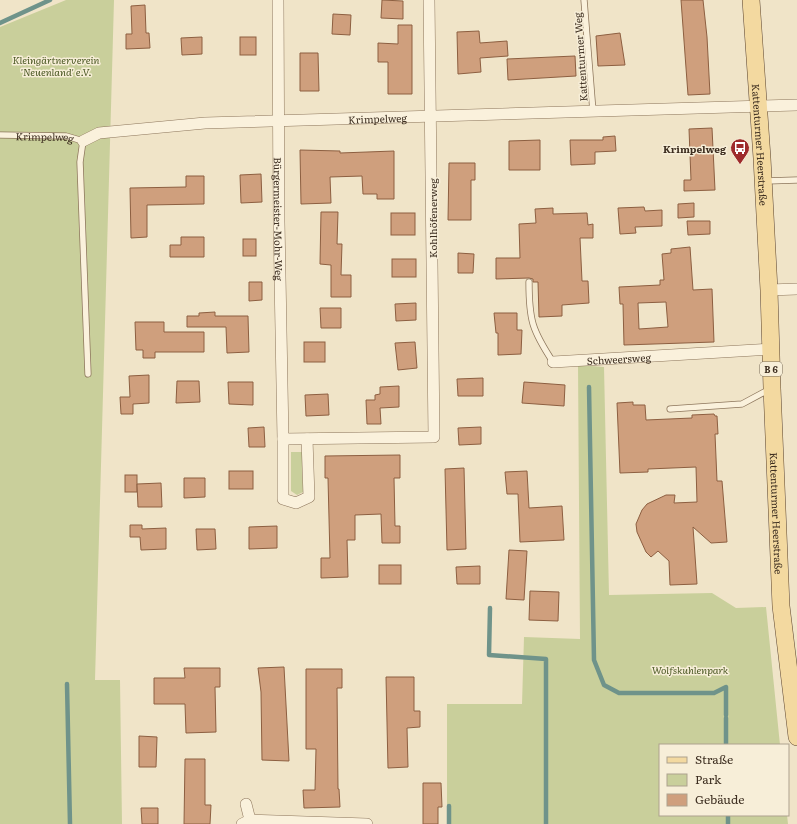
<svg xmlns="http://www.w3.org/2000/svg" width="797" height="824" font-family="Literata,serif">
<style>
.green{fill:#c9cf9b}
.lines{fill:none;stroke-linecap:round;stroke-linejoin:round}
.stream{stroke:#6f938a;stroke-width:4.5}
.building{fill:#cf9f7d;stroke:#8d5f41;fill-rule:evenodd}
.service-casing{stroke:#8d765c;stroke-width:7}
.minor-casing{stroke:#8d765c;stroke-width:12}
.primary-casing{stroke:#5b4430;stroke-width:18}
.service{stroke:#faf1dc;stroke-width:5.5}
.minor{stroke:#faf1dc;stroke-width:11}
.primary{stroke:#f3d9a0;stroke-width:17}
.labels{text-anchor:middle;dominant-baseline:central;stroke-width:3;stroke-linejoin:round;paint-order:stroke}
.shield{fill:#f7eed8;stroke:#756857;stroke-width:1}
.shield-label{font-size:9px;font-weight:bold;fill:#3d2e20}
.street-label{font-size:10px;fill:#3d2e20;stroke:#f7eed8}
.park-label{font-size:10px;font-style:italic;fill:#4d5a26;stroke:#f7eed8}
.poi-label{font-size:10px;font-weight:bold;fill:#3d2e20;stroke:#f7eed8;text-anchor:end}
</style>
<rect width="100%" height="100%" fill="#f0e4c8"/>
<!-- green -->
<g class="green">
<polygon points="66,0 114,0 95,680 120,680 122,824 0,824 0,27"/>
<polygon points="578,365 604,367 609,595 712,593 736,608 766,607 780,745 660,745 660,815 787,815 788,824 447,824 447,704 522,704 524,637 580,639"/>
<polygon points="291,452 302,452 303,492 297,495 291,491"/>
</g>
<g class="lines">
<!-- stream -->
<g class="stream">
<polyline points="0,23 50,0"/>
<polyline points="589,387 594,660 604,685 619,693 714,693 726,687 726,715"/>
<polyline points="490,608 489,655 546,659 546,824"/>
<polyline points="67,684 70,824"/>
<polyline points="726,745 726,718"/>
<polyline points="728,815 728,824"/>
<polyline points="449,824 449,806"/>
</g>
</g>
<!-- building -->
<g class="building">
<polygon points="382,0 403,1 403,19 381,18"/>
<polygon points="681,0 703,0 707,37 710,94 688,95"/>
<polygon points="145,5 146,33 149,33 150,48 126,49 126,34 132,34 131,6"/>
<polygon points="333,14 351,15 350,35 332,34"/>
<polygon points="398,25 412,25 412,94 388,94 388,62 378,62 378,43 398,44"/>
<polygon points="479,31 480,43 507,41 508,56 480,58 481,72 458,74 457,32"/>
<polygon points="620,33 625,65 598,66 596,36"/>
<polygon points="202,37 202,54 182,55 181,38"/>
<rect x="240" y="37" width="16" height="18"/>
<polygon points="300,53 318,53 319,91 300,91"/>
<polygon points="575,56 576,76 508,80 507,59"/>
<polygon points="712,128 715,190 684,191 684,180 691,180 689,129"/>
<polygon points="615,136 616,151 595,152 595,164 571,165 570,140 603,140 603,137"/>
<polygon points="540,140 540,170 509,170 509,141"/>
<polygon points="300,150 340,151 340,153 394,151 394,199 377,199 377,194 363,194 362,176 330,177 331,203 301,204"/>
<polygon points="449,163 475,163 475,180 471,180 471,220 448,220"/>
<polygon points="261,174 262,202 241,203 240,175"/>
<polygon points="186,176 204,176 204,204 147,205 147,237 131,238 130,188 186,187"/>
<polygon points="694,203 694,217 678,218 678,204"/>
<polygon points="644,207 645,211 662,210 662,226 635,227 636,233 620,234 618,208"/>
<polygon points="553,208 553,214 587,213 588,225 593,224 593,238 580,238 582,281 588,281 589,303 562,305 562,316 539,317 538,282 533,282 533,279 529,278 496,279 496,258 520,258 519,224 536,223 535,209"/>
<polygon points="321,212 338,212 337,244 342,244 341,275 351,275 351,297 331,297 331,265 320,264"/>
<rect x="391" y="213" width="24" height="22"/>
<polygon points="687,221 710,221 710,234 688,235"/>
<polygon points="181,237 204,237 204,257 170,257 170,245 181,245"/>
<rect x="243" y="239" width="13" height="17"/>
<path d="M 690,247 L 693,290 L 712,289 L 714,342 L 624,345 L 623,304 L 620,304 L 619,287 L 660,285 L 660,280 L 664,280 L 662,254 L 671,253 L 671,249 ZM 666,302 L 668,327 L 639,329 L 638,303 Z"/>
<polygon points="458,253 474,254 473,273 458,273"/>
<rect x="392" y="259" width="24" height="18"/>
<polygon points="249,282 262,282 262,300 249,301"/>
<polygon points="416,303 416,320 396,321 395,304"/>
<polygon points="320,308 341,308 341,328 321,328"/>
<polygon points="215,312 215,316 248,316 249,352 227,353 226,327 187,327 187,316 199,316 199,313"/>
<polygon points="494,313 517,313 517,330 522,330 521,354 498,355 498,333 496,333"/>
<polygon points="135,322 164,322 164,332 204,332 204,352 155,352 155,358 143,358 143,350 136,350"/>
<rect x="304" y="342" width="21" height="20"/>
<polygon points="415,342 417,368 398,370 395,343"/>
<polygon points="149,375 149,403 133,404 133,414 121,414 120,397 130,397 129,376"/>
<polygon points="483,378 483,396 458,396 457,379"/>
<polygon points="177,381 199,381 200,402 176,403"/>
<polygon points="228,382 253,382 253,405 229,404"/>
<polygon points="524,382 565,385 564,406 522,403"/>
<polygon points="399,386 399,407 380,408 381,424 367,424 366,400 375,400 375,395 380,394 380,387"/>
<polygon points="328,394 329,415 306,416 305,395"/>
<polygon points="633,402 633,405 645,405 646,420 692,418 692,415 714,414 715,416 717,416 718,434 715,434 717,481 722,481 727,542 711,543 693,527 697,584 670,585 669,561 658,551 651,557 646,552 637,532 636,524 642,510 647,504 666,495 675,495 674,503 697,502 696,467 648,469 648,472 620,473 617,403"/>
<polygon points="264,427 265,447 249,447 248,428"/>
<polygon points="481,427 481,444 459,445 458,428"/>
<polygon points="400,455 400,478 394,478 395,526 400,526 400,543 382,543 381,514 355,515 355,540 347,540 348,577 321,578 321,558 330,558 328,478 325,478 325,456"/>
<polygon points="464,468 466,549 447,550 445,469"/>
<rect x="229" y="471" width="24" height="18"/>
<polygon points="527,471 529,508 562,506 564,540 520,542 518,494 507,494 505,472"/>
<rect x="125" y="475" width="12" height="17"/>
<polygon points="184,478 205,478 205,497 184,498"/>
<polygon points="161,483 162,507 138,507 137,484"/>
<polygon points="130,525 142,525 142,529 166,528 166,549 141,550 140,537 130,537"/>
<polygon points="277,526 277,548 249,549 249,527"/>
<polygon points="196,529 215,529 216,549 197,550"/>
<polygon points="509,550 527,551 524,600 506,599"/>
<rect x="379" y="565" width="22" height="19"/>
<polygon points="480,566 480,584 457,584 456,567"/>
<polygon points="530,591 559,592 558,621 529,620"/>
<polygon points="284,667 289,761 262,760 261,692 258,668"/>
<polygon points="184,668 220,668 220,687 215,687 216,732 186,733 185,704 154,704 154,678 185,678"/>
<polygon points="306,669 342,669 342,688 337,688 338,789 339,789 340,807 304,808 303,790 315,790 316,749 306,749"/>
<polygon points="386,677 414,677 414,711 420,711 420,727 407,728 408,767 388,768"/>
<polygon points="139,736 157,737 156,767 139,767"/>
<polygon points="185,759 205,759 205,805 211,805 210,824 184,824"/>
<polygon points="423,783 441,783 442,807 438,807 438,824 423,824"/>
<polygon points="141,808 158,808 158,824 142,824"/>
</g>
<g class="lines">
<defs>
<g id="service">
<polyline points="584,0 593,112"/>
<path id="s1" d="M 0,135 L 66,136 L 83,141 L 80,162 L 88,374"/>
<polyline points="766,181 797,180"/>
<path d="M 529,282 C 529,320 532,330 553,362"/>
<polyline points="670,409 742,404 770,389"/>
</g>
<g id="minor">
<path id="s2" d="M 278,0 L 279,222 L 283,439 L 434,437 L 429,0"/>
<path id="s3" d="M 83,141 L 99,133 L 205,123 L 797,105"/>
<polyline points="769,290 797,289"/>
<path id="s4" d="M 553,362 L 771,349"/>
<polyline points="283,439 283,499 296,503 309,497 307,439"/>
<polyline points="250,820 367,824"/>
<polyline points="242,824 250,820 246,804"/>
</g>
<g id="primary">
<path id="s5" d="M 751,0 L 762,158 L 769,290 L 772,388 L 781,606 L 797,737"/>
</g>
</defs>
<!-- service casing -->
<use href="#service" class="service-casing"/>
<!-- minor casing -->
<use href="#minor" class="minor-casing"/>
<!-- primary casing -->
<use href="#primary" class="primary-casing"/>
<!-- service -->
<use href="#service" class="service"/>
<!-- minor -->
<use href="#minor" class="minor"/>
<!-- primary -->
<use href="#primary" class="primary"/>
</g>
<!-- icons -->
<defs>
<symbol id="bus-pin" viewBox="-11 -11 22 30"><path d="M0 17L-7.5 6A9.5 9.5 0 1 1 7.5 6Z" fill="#9e2a2b" stroke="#f7eed8"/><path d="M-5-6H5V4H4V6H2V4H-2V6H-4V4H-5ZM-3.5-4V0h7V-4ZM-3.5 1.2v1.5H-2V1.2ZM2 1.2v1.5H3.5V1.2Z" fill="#fff"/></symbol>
</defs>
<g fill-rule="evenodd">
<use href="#bus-pin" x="729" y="137" width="22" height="30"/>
</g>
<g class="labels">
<!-- shield labels -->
<rect class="shield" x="760" y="362" width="22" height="14" rx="3"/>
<g class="shield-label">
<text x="771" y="369">B 6</text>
</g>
<!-- street labels -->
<g class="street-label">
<text transform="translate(580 57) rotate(-94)">Kattenturmer Weg</text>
<text stroke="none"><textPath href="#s3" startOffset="297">Krimpelweg</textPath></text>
<text stroke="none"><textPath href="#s1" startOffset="45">Krimpelweg</textPath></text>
<text stroke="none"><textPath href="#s5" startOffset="145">Kattenturmer Heerstraße</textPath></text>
<text transform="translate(432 218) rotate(-90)">Kohlhöfenerweg</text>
<text stroke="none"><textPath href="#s2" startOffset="219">Bürgermeister-Mohr-Weg</textPath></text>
<text stroke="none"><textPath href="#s4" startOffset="66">Schweersweg</textPath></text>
<text stroke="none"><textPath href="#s5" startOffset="514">Kattenturmer Heerstraße</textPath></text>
</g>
<!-- park labels -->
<g class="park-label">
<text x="56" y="59">Kleingärtnerverein<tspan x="56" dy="12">'Neuenland' e.V.</tspan></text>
<text x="690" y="669">Wolfskuhlenpark</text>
</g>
<!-- poi labels -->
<g class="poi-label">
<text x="726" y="148">Krimpelweg</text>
</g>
</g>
<!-- legend -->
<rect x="659" y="744" width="130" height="72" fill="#f7eed8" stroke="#ada18e"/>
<rect x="667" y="757" width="20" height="6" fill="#f3d9a0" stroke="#ada18e"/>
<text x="695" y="764" font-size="12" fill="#3d2e20">Straße</text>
<rect x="667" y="774" width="20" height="12" fill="#c9cf9b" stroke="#ada18e"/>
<text x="695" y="784" font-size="12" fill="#3d2e20">Park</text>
<rect x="667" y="794" width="20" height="12" fill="#cf9f7d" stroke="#ada18e"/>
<text x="695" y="804" font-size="12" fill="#3d2e20">Gebäude</text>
</svg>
